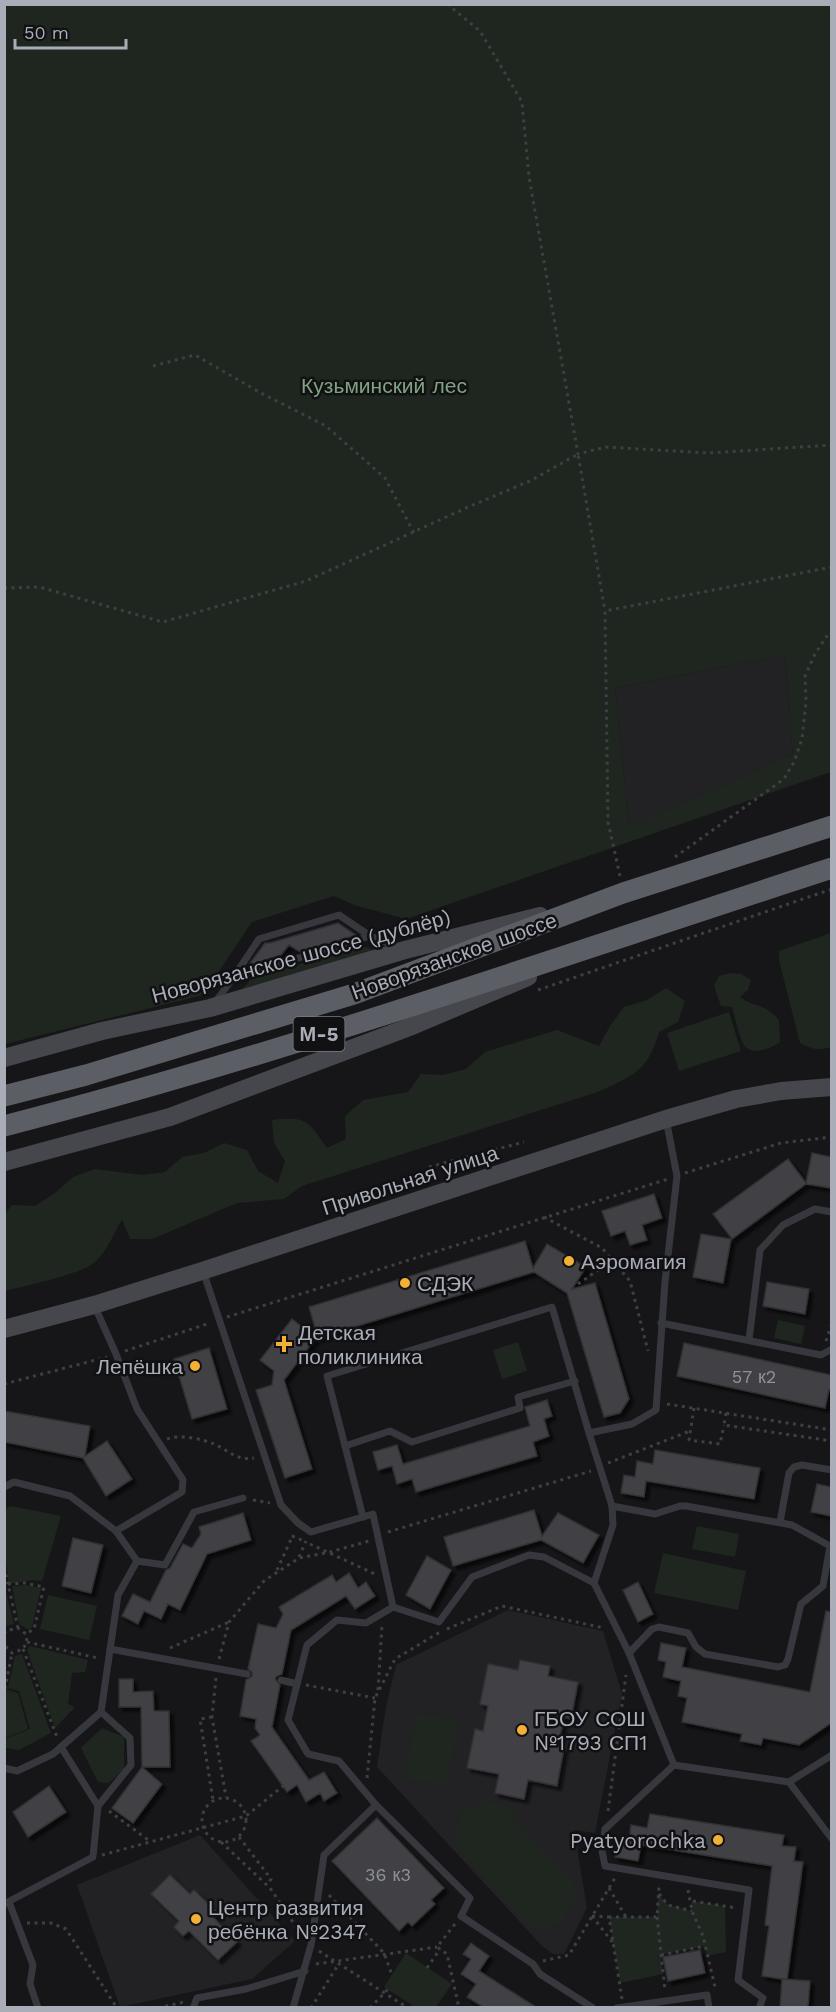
<svg xmlns="http://www.w3.org/2000/svg" width="836" height="2012" font-family="'Work Sans',sans-serif">
<style>
.built{fill:#222225}
.green{fill:#1e261f;fill-rule:evenodd}
.building{fill:#404145;stroke:#303034;stroke-width:1.5;filter:url(#shadow)}
.lines{fill:none;stroke-linecap:round;stroke-linejoin:round}
.path{stroke:#3d3f44;stroke-width:3;stroke-dasharray:3 4.5;stroke-linecap:butt}
.service{stroke:#37383d;stroke-width:7}
.secondary{stroke:#45474d;stroke-width:18}
.trunk{stroke:#5b5e65;stroke-width:21}
.poi-dot{fill:#f2b134;stroke:#111113;stroke-width:2}
.labels{text-anchor:middle;dominant-baseline:central;stroke-width:5;stroke-linejoin:round;paint-order:stroke}
.number-label{font-size:18px;fill:#8e929b}
.shield{fill:#111113;stroke:#7b7e86;stroke-width:1.5}
.shield-label{font-size:20px;font-weight:bold;fill:#a8adb8}
.park-label{font-size:21px;fill:#7fa381;stroke:#111113}
.street-label{font-size:21px;fill:#a8adb8;stroke:#111113}
.poi-label{font-size:21px;fill:#a8adb8;stroke:#111113;text-anchor:start}
</style>
<defs>
<filter id="shadow"><feDropShadow dx="4" dy="4" stdDeviation="1.5" flood-color="#0009"/></filter>
</defs>
<rect width="100%" height="100%" fill="#161618"/>
<!-- built -->
<g class="built">
<polygon points="785,655 793,754 629,829 615,688"/>
<polygon points="508,1610 603,1631 622,1694 595,1833 574,1830 587,1908 564,1954 553,1954 543,1947 377,1767 386,1706 396,1665"/>
<polygon points="200,1835 295,1941 252,1979 120,2007 77,1885"/>
</g>
<!-- green -->
<g class="green">
<path d="M 4,5 L 831,5 L 831,772 L 406,919 L 354,905 L 334,896 L 252,922 L 203,995 L 5,1044 ZM 785,655 L 793,754 L 629,828 L 615,688 Z"/>
<path d="M 831,933 L 831,1047 C 819,1051 811,1049 800,1043 L 779,960 L 779,951 Z"/>
<polygon points="359,945 371,949 372,951 240,992 250,980"/>
<path d="M 730,973 L 741,974 L 751,980 L 748,990 L 740,997 C 757,1009 763,1002 779,1020 L 780,1042 C 771,1048 753,1057 744,1045 C 739,1038 735,1017 732,1007 L 721,1006 L 714,986 L 719,976 Z"/>
<path d="M 666,988 L 685,1001 L 678,1022 L 659,1032 C 647,1073 633,1075 598,1092 L 302,1186 L 284,1199 L 237,1203 L 152,1239 L 130,1239 L 122,1219 C 114,1233 107,1252 94,1263 C 81,1274 24,1286 5,1291 L 5,1214 L 12,1205 L 35,1206 L 55,1193 L 73,1177 L 95,1169 L 142,1175 L 165,1172 L 182,1157 L 204,1153 L 224,1143 L 247,1150 L 258,1171 L 278,1183 L 285,1161 L 274,1143 L 272,1120 C 307,1116 308,1121 327,1148 L 346,1139 L 345,1116 L 363,1100 L 408,1092 L 421,1074 L 443,1075 L 466,1069 L 485,1052 L 557,1030 L 599,1046 L 610,1026 L 624,1007 L 647,1000 Z"/>
<polygon points="729,1012 741,1051 679,1071 667,1033"/>
<polygon points="778,1320 805,1326 801,1344 774,1338"/>
<polygon points="518,1342 527,1371 502,1379 493,1350"/>
<polygon points="11,1506 61,1516 42,1581 32,1580 9,1584 5,1557 4,1509"/>
<polygon points="697,1526 739,1534 735,1557 692,1549"/>
<polygon points="663,1553 746,1571 738,1610 654,1593"/>
<polygon points="4,1584 14,1624 5,1626 4,1626"/>
<polygon points="27,1585 41,1588 32,1627 29,1630 19,1624 12,1586"/>
<polygon points="48,1595 97,1606 89,1640 40,1629"/>
<polygon points="30,1646 88,1660 85,1672 72,1673 68,1704 75,1707 55,1728 27,1650"/>
<polygon points="22,1654 51,1733 19,1750 5,1748 4,1739 30,1729 19,1691 8,1688 15,1656"/>
<polygon points="5,1689 18,1693 28,1729 5,1738"/>
<polygon points="417,1713 458,1721 446,1786 404,1778"/>
<polygon points="102,1728 124,1737 124,1769 109,1783 98,1782 81,1748"/>
<path d="M 486,1800 L 504,1805 L 574,1884 L 574,1904 L 563,1920 L 545,1930 L 528,1926 L 455,1846 C 454,1817 461,1811 486,1800 Z"/>
<polygon points="658,1893 668,1905 692,1911 691,1901 725,1906 726,1952 707,1956 704,1946 661,1955 663,1974 620,1983 609,1917 657,1917"/>
<polygon points="406,1953 452,1984 436,2007 415,2007 384,1987"/>
</g>
<!-- building -->
<g class="building">
<polygon points="338,923 356,935 300,952 289,945 281,955 248,966 265,943 270,943"/>
<polygon points="812,1153 831,1157 831,1188 806,1184 732,1239 713,1214 788,1159 806,1183"/>
<polygon points="654,1194 662,1218 642,1225 647,1240 630,1245 625,1231 611,1236 602,1211"/>
<polygon points="701,1234 731,1239 723,1283 693,1277"/>
<polygon points="525,1241 533,1268 547,1244 586,1267 572,1289 595,1283 629,1399 620,1413 604,1417 567,1293 534,1272 318,1338 309,1307"/>
<polygon points="767,1282 809,1289 805,1314 763,1306"/>
<polygon points="292,1319 316,1338 284,1380 312,1469 285,1478 256,1390 272,1385 274,1371 260,1360"/>
<polygon points="684,1343 831,1375 831,1390 829,1390 825,1408 677,1376"/>
<polygon points="209,1348 227,1409 192,1419 174,1359"/>
<polygon points="547,1400 552,1416 544,1419 549,1436 533,1442 537,1456 416,1492 412,1479 397,1484 392,1466 378,1470 373,1452 397,1445 403,1464 530,1426 525,1407"/>
<polygon points="4,1411 90,1426 85,1456 107,1441 132,1479 106,1496 83,1458 4,1442"/>
<polygon points="655,1450 760,1468 754,1499 646,1481 644,1497 621,1493 624,1475 635,1477 637,1461 653,1464"/>
<polygon points="817,1484 831,1487 831,1516 811,1512"/>
<polygon points="534,1510 542,1536 558,1513 599,1535 583,1563 541,1540 453,1566 444,1537"/>
<polygon points="243,1513 251,1540 207,1554 180,1610 168,1604 161,1619 144,1611 138,1624 122,1616 133,1594 150,1602 166,1570 170,1568 183,1544 192,1548 201,1534 199,1527"/>
<polygon points="73,1538 103,1545 91,1593 62,1586"/>
<polygon points="427,1556 451,1570 430,1609 406,1595"/>
<polygon points="349,1573 358,1588 366,1582 375,1596 355,1609 346,1596 291,1630 282,1674 277,1676 275,1679 280,1685 272,1727 309,1780 324,1772 337,1793 324,1801 320,1793 306,1802 297,1785 287,1792 251,1741 260,1735 255,1728 256,1719 240,1716 246,1680 252,1676 252,1672 248,1669 258,1624 276,1628 283,1614 279,1607 332,1575 336,1582"/>
<polygon points="638,1582 653,1614 638,1622 623,1590"/>
<polygon points="826,1611 831,1612 831,1723 799,1745 763,1738 761,1745 740,1741 742,1734 682,1722 687,1698 678,1696 681,1681 663,1677 666,1662 658,1660 661,1643 686,1648 682,1667 810,1692"/>
<polygon points="520,1660 550,1666 548,1676 578,1682 571,1719 564,1717 558,1747 564,1748 557,1786 528,1780 524,1799 495,1793 499,1774 467,1768 475,1729 483,1731 488,1706 480,1704 488,1664 518,1670"/>
<polygon points="119,1679 133,1679 133,1692 153,1691 154,1711 169,1711 170,1767 142,1767 141,1707 119,1707"/>
<polygon points="142,1767 162,1784 133,1823 112,1808"/>
<polygon points="49,1786 66,1812 28,1837 13,1812"/>
<polygon points="650,1814 784,1835 782,1846 796,1847 794,1861 803,1862 787,1980 762,1976 769,1926 765,1925 772,1866 641,1845 638,1861 615,1857 618,1839 629,1841 631,1825 647,1828"/>
<polygon points="377,1818 444,1888 431,1900 435,1904 412,1926 408,1922 399,1931 332,1861"/>
<polygon points="170,1875 190,1894 194,1890 217,1912 213,1917 237,1942 218,1960 189,1931 183,1936 174,1927 179,1921 151,1894"/>
<polygon points="471,1943 489,1956 479,1971 536,2007 483,2007 467,1997 476,1984 461,1974 471,1959 463,1954"/>
<polygon points="700,1950 705,1973 668,1981 663,1957"/>
<polygon points="782,1979 810,1981 808,2007 780,2007"/>
</g>
<g class="lines">
<!-- path -->
<g class="path">
<polyline points="447,4 480,31 522,102 529,177 578,454 606,447 708,453 832,445"/>
<polyline points="153,366 195,355 259,392 326,426 385,478 414,533"/>
<polyline points="4,588 39,587 163,622 306,581 466,508 532,480 578,454 605,611"/>
<polyline points="675,857 784,779 794,762 802,739 806,701 805,676 815,654 826,637 832,633"/>
<polyline points="620,876 608,822 605,611 832,567"/>
<polyline points="538,990 832,889"/>
<polyline points="429,1167 524,1142"/>
<polyline points="685,1173 781,1143 832,1137"/>
<polyline points="544,1217 602,1248 630,1281 648,1351"/>
<polyline points="578,1284 613,1260"/>
<polyline points="227,1317 668,1179"/>
<polyline points="826,1341 832,1323"/>
<polyline points="125,1351 210,1323"/>
<polyline points="4,1384 107,1357"/>
<polyline points="667,1404 832,1430"/>
<polyline points="694,1408 689,1440 720,1444 724,1425"/>
<polyline points="726,1413 724,1425 832,1441"/>
<path d="M 167,1439 C 180,1434 202,1439 214,1444 C 230,1451 236,1461 254,1458"/>
<polyline points="608,1463 690,1431"/>
<polyline points="253,1500 270,1503"/>
<polyline points="388,1532 591,1471"/>
<polyline points="292,1536 304,1541"/>
<polyline points="310,1544 375,1574"/>
<polyline points="299,1557 306,1541"/>
<polyline points="4,1567 8,1584"/>
<polyline points="277,1570 293,1535"/>
<polyline points="18,1628 8,1584 25,1583 44,1587 34,1629 26,1634"/>
<polyline points="447,1629 502,1606 604,1628"/>
<polyline points="4,1634 6,1631 18,1628 26,1634 27,1642 23,1649 12,1653 4,1645"/>
<polyline points="27,1642 98,1658"/>
<polyline points="170,1648 229,1622"/>
<polyline points="23,1649 57,1737"/>
<polyline points="219,1659 229,1622 264,1581 299,1558 330,1552 369,1541"/>
<polyline points="216,1678 212,1717 226,1797"/>
<polyline points="306,1685 375,1698"/>
<polyline points="5,1689 12,1653"/>
<polyline points="378,1690 382,1625"/>
<polyline points="212,1717 200,1719 213,1800"/>
<polyline points="367,1778 375,1698 395,1659 440,1632"/>
<circle cx="224" cy="1820" r="22"/>
<polyline points="109,1811 151,1842"/>
<polyline points="608,1811 626,1675"/>
<polyline points="239,1837 271,1879 267,1885"/>
<polyline points="221,1842 270,1888 301,1934"/>
<polyline points="102,1855 246,1816 283,1786"/>
<polyline points="609,1888 626,1917"/>
<polyline points="688,1890 692,1911 703,1936 715,1987"/>
<polyline points="659,1894 668,1905 692,1911"/>
<polyline points="329,1895 384,1953 392,1975"/>
<polyline points="693,1901 736,1908"/>
<polyline points="592,1916 613,1943"/>
<polyline points="592,1916 609,1917"/>
<polyline points="657,1917 665,1990"/>
<polyline points="27,1923 51,1923 66,1929 117,2008"/>
<polyline points="455,1924 437,1947 447,1954 459,2008"/>
<polyline points="319,1951 408,2008"/>
<polyline points="661,1955 705,1946"/>
<polyline points="543,1961 569,1955 615,1878"/>
<polyline points="316,1964 437,1947"/>
<polyline points="427,1968 440,1949"/>
<polyline points="622,1999 609,1917 657,1917 659,1886"/>
<polyline points="158,2008 184,2002"/>
<polyline points="311,2008 338,1965"/>
<polyline points="349,2008 353,2008"/>
<polyline points="370,2008 388,1989"/>
</g>
<!-- service -->
<g class="service">
<polyline points="233,978 259,939 339,915 370,936"/>
<polyline points="216,1001 233,978 370,936 400,948"/>
<polyline points="666,1119 677,1176 665,1282 656,1410 632,1424 589,1433 612,1506 613,1525 594,1583 629,1653 674,1765 789,1782 832,1839"/>
<polyline points="203,1271 281,1505 298,1523 311,1532 373,1514 393,1607 439,1622 472,1577 529,1555 544,1557 594,1583"/>
<polyline points="661,1323 821,1355 832,1349"/>
<polyline points="749,1340 760,1250 783,1225 815,1209 832,1212"/>
<polyline points="575,1381 518,1397 520,1408 412,1442 390,1431 345,1446 327,1376 552,1307 589,1433"/>
<polyline points="345,1446 363,1517"/>
<polyline points="4,1487 14,1482 70,1496 116,1531 182,1492 183,1480 137,1409 116,1354 95,1307"/>
<polyline points="612,1506 655,1514 680,1506 686,1506 792,1525 830,1546 823,1586 801,1604 788,1659 785,1665 778,1667 705,1654 696,1647 688,1633 659,1627 652,1629 629,1653"/>
<polyline points="780,1522 789,1473 794,1467 802,1465 832,1470"/>
<polyline points="137,1561 165,1565 194,1512 243,1498"/>
<polyline points="110,1649 247,1674"/>
<polyline points="281,1680 297,1684"/>
<polyline points="61,1747 101,1712 118,1595 137,1561 116,1531"/>
<polyline points="674,1765 605,1829 602,1851 605,1866 749,1890 738,1980 763,1998 759,2008"/>
<polyline points="4,1768 17,1771 53,1754 61,1747 98,1806 93,1857 4,1904"/>
<polyline points="789,1782 832,1755"/>
<polyline points="376,1805 339,1761 308,1754 288,1720 307,1645 337,1620 366,1623 393,1607"/>
<polyline points="98,1806 131,1765 130,1738 101,1712"/>
<polyline points="9,1902 33,1965 30,1984 38,2008"/>
<polyline points="193,2008 197,1998 246,1989 305,1971"/>
<polyline points="293,2008 311,1945 324,1855 376,1805 470,1898 461,1916 533,1964 540,1974 593,2008"/>
<polyline points="617,2008 707,1995 709,2008"/>
</g>
<!-- secondary -->
<g class="secondary">
<polyline points="4,1058 102,1031 210,1008 405,950 540,916"/>
<polyline points="4,1162 170,1117 412,1026 528,977"/>
<polyline points="4,1329 94,1305 202,1271 666,1119 736,1099 781,1091 832,1087"/>
</g>
<!-- trunk -->
<g class="trunk">
<polyline points="4,1096 86,1075 354,994 623,893 832,826"/>
<path d="M 4,1126 C 284,1054 557,957 832,868"/>
</g>
</g>
<!-- markers -->
<g class="poi-dot">
<circle cx="569" cy="1261" r="6"/>
<circle cx="405" cy="1283" r="6"/>
<path d="M281 1335h6v6h6v6h-6v6h-6v-6h-6v-6h6z"/>
<circle cx="195" cy="1366" r="6"/>
<circle cx="522" cy="1730" r="6"/>
<circle cx="718" cy="1840" r="6"/>
<circle cx="196" cy="1919" r="6"/>
</g>
<g class="labels">
<!-- number labels -->
<g class="number-label">
<text x="754" y="1376">57 к2</text>
<text x="388" y="1874">36 к3</text>
</g>
<!-- shield labels -->
<rect class="shield" x="293.5" y="1017" width="51" height="34" rx="4.5"/>
<g class="shield-label">
<text x="319" y="1034">М-5</text>
</g>
<!-- park labels -->
<g class="park-label">
<text x="384" y="385">Кузьминский лес</text>
</g>
<!-- street labels -->
<g class="street-label">
<text transform="translate(301 956) rotate(-15)">Новорязанское шоссе (дублёр)</text>
<text transform="translate(454 956) rotate(-20)">Новорязанское шоссе</text>
<text transform="translate(410 1180) rotate(-18)">Привольная улица</text>
</g>
<!-- poi labels -->
<g class="poi-label">
<text x="581" y="1261">Аэромагия</text>
<text x="417" y="1283">СДЭК</text>
<text x="298" y="1332">Детская<tspan x="298" dy="24">поликлиника</tspan></text>
<text x="183" y="1366" text-anchor="end">Лепёшка</text>
<text x="534" y="1718">ГБОУ СОШ<tspan x="534" dy="24">№1793 СП1</tspan></text>
<text x="706" y="1840" text-anchor="end">Pyatyorochka</text>
<text x="208" y="1907">Центр развития<tspan x="208" dy="24">ребёнка №2347</tspan></text>
</g>
</g>
<!-- border -->
<rect width="836" height="2012" fill="none" stroke="#a8adb8" stroke-width="12"/>
<!-- scale -->
<path d="M15 39v9h111v-9" fill="none" stroke="#a8adb8" stroke-width="3"/>
<text x="24" y="39" font-size="18" fill="#a8adb8" stroke="#111113" stroke-width="4.5" paint-order="stroke">50 m</text>
</svg>
